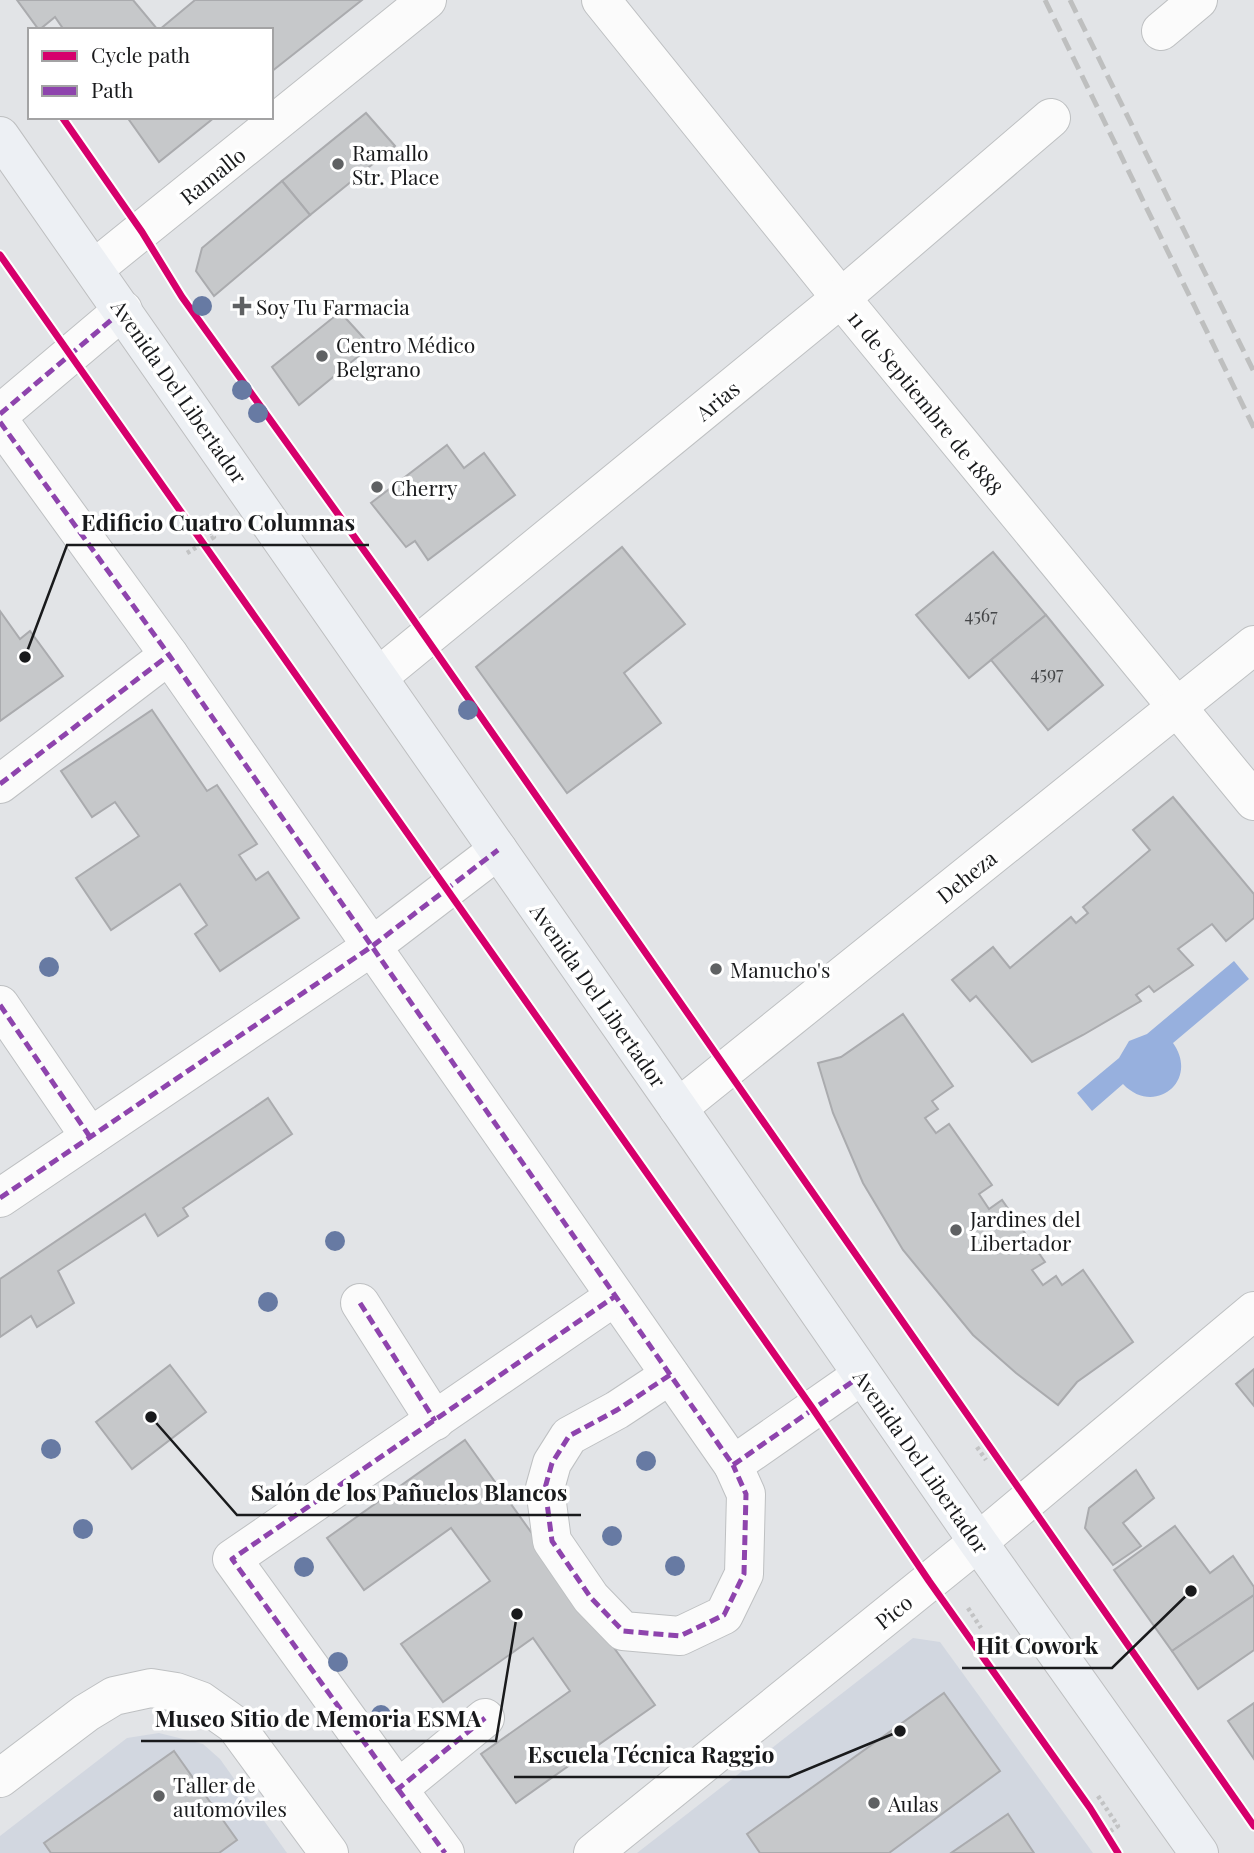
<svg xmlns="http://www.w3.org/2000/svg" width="1254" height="1853" font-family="'Playfair Display',serif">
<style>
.built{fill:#d2d7e0}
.water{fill:#97b0de}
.building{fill:#c6c8ca;stroke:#aaabae;stroke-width:2}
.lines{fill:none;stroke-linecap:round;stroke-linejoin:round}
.minor-casing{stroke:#bec0c2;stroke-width:40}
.major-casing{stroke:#bebfc0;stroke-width:40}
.path{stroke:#c2c3c4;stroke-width:4.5;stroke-dasharray:3.5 3.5;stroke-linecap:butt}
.minor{stroke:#fbfbfb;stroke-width:38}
.major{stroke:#edf0f4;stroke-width:38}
.rail{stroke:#bebfbf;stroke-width:5;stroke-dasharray:14 7;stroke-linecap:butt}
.quiet{stroke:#8e44ad;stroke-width:5;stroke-dasharray:10 5;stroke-linecap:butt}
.cycleway-casing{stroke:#fff;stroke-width:11}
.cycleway{stroke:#d6006c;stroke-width:7}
.tree{fill:#677aa3}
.poi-dot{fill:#5f6163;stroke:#fff;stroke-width:2.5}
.labels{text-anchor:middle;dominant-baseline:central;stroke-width:7;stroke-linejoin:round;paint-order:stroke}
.number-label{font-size:18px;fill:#444648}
.poi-label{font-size:21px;fill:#191a1c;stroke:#fff;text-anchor:start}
.street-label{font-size:21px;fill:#191a1c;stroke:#fff}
.leader{fill:none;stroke:#191a1c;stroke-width:2.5}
.callout-dot{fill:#191a1c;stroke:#fff;stroke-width:2.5}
.callout-label{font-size:23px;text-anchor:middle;font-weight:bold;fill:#191a1c;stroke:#fff;stroke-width:7;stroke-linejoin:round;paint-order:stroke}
</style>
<rect width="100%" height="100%" fill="#e2e4e7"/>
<!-- built -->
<g class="built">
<polygon points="913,1638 940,1642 1093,1853 637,1853"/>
<polygon points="159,1733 203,1744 220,1759 287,1853 0,1853 0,1836 127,1738"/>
</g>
<!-- water -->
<path class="water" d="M 1234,961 L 1249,979 L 1173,1043 C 1200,1081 1154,1117 1123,1084 L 1092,1111 L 1077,1093 L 1119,1058 L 1129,1041 L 1147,1034 Z"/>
<!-- building -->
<g class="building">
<polygon points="17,0 133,0 158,30 64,30 55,17 39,30"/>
<polygon points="195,0 362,0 271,72 271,30 159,30"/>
<polygon points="366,113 395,146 310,215 282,181"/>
<polygon points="127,117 215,117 159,162"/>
<polygon points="282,181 310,215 214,296 196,271 202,248"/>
<polygon points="340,312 371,346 299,405 272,367"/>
<polygon points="447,445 464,468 484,453 515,495 428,560 415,541 406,547 371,503"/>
<polygon points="622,547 685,624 624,673 661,723 567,793 476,667"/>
<polygon points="993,552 1046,615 969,678 916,615"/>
<polygon points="0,611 20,639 30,631 63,676 0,721"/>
<polygon points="1046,615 1103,685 1048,730 991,660"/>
<polygon points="152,710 207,791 217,785 257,844 239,855 256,880 268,872 299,918 220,971 195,934 207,925 180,884 111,930 76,878 139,836 115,802 92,817 61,771"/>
<polygon points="1173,797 1254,894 1254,918 1226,941 1212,924 1178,949 1193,965 1154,992 1149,986 1136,995 1141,1001 1083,1035 1032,1062 976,996 970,1001 952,980 993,947 1010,968 1071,917 1076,923 1088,913 1083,907 1150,850 1133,830"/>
<polygon points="903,1014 953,1086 932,1101 938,1109 925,1118 936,1133 949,1124 992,1185 979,1194 989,1209 1002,1200 1045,1262 1032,1270 1043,1285 1056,1276 1062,1285 1083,1270 1133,1342 1077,1382 1058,1405 1016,1373 973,1335 903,1250 863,1183 833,1113 818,1063 841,1057"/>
<polygon points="268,1098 292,1134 183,1208 188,1216 158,1236 145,1214 58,1271 74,1303 37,1327 31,1316 0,1337 0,1279"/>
<polygon points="170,1365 206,1412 132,1469 96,1422"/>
<polygon points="1254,1369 1254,1406 1236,1384"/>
<polygon points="465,1440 655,1705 516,1803 481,1754 570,1691 533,1638 443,1702 401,1644 490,1581 451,1528 364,1590 327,1538"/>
<polygon points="1136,1470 1154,1498 1123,1523 1141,1546 1113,1565 1085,1528 1089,1508"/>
<polygon points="1175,1526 1210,1573 1233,1556 1254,1587 1254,1595 1172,1651 1114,1570"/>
<polygon points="1254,1595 1254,1650 1198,1689 1172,1651"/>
<polygon points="944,1693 1000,1771 889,1853 760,1853 747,1834"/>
<polygon points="1254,1703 1254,1759 1228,1721"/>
<polygon points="174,1751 237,1840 219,1853 51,1853 44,1843"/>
<polygon points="1008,1814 1034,1853 951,1853"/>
</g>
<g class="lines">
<defs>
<g id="minor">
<polyline points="601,0 841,298 1254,801"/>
<polyline points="1161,31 1198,0"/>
<polyline points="94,269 427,0"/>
<polyline points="0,414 123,310"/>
<polyline points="0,422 169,655 733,1465 862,1375"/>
<polyline points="378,677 841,298 1051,118"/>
<polyline points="0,784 169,655"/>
<polyline points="0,1005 90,1137"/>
<polyline points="678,1108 1254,645"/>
<polyline points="0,1198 371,947 498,850"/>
<polyline points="360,1303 435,1421"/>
<polyline points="670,1375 617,1410 569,1436 552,1463 545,1488 552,1541 591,1598 623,1631 680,1636 724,1615 744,1574 746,1494 733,1465"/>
<polyline points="485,1718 398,1789 232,1559 614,1297"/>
<polyline points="0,1778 86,1713 114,1696 151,1688 176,1692 201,1701 235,1725 329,1853"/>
<polyline points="398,1789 445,1853"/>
<polyline points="593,1853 978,1542 1254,1311"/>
</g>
<polyline id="major" points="0,136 678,1108 978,1542 1199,1853"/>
</defs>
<!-- minor casing -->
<use href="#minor" class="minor-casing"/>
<!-- major casing -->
<use href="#major" class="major-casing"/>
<!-- path -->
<g class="path">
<polyline points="187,553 214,537 209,529"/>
<polyline points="977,1447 986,1460"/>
<polyline points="968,1608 981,1628"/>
<polyline points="1098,1796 1118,1826 1106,1834"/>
</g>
<!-- minor -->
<use href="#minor" class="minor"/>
<!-- major -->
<use href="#major" class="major"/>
<!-- rail -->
<g class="rail">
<polyline points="1045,0 1254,428"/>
<polyline points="1070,0 1254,372"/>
</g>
<!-- quiet -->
<g class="quiet">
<polyline points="0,414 123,310"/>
<polyline points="0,422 169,655 733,1465 862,1375"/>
<polyline points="0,784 169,655"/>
<polyline points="0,1005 90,1137"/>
<polyline points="0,1198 371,947 498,850"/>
<polyline points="360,1303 435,1421"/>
<polyline points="670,1375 617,1410 569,1436 552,1463 545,1488 552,1541 591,1598 623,1631 680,1636 724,1615 744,1574 746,1494 733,1465"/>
<polyline points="485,1718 398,1789 232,1559 614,1297"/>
<polyline points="398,1789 445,1853"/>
</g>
<defs>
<g id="cycleway">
<polyline points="62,117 142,232 182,297 399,599 1254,1826"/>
<polyline points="0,255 813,1409 929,1581 1090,1808 1118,1853"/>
</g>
</defs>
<!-- cycleway casing -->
<use href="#cycleway" class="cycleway-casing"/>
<!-- cycleway -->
<use href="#cycleway" class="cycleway"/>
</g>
<!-- trees -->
<g class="tree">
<circle cx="202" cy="306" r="10"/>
<circle cx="242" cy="390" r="10"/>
<circle cx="258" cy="413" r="10"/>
<circle cx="468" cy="710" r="10"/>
<circle cx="49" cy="967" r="10"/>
<circle cx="335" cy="1241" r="10"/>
<circle cx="268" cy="1302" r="10"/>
<circle cx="51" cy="1449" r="10"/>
<circle cx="646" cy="1461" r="10"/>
<circle cx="83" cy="1529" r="10"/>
<circle cx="612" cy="1536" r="10"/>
<circle cx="675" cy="1566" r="10"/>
<circle cx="304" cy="1567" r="10"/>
<circle cx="338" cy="1662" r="10"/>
<circle cx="381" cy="1715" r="10"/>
</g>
<!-- markers -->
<g class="poi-dot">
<circle cx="338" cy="164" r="7"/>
<path d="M238.5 295.5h7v7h7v7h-7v7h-7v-7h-7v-7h7z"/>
<circle cx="322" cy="356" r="7"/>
<circle cx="377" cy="487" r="7"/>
<circle cx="716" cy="969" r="7"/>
<circle cx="956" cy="1230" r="7"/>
<circle cx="159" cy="1796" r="7"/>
<circle cx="874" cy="1803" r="7"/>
</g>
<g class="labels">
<!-- number labels -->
<g class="number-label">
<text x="981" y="615">4567</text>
<text x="1047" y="673">4597</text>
</g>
<!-- poi labels -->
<g class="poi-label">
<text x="352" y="152">Ramallo<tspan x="352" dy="24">Str. Place</tspan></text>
<text x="256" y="306">Soy Tu Farmacia</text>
<text x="336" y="344">Centro Médico<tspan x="336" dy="24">Belgrano</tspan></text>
<text x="391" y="487">Cherry</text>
<text x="730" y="969">Manucho's</text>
<text x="970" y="1218">Jardines del<tspan x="970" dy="24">Libertador</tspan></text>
<text x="173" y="1784">Taller de<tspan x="173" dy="24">automóviles</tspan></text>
<text x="888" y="1803">Aulas</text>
</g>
<!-- street labels -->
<g class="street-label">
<text transform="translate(212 175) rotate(-39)">Ramallo</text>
<text transform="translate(180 391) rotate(55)">Avenida Del Libertador</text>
<text transform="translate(717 400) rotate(-39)">Arias</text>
<text transform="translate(926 402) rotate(51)">11 de Septiembre de 1888</text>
<text transform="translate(966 876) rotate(-39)">Deheza</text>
<text transform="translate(599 995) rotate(55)">Avenida Del Libertador</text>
<text transform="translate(922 1461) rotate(55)">Avenida Del Libertador</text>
<text transform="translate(893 1611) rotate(-39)">Pico</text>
</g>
</g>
<!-- callouts -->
<path class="leader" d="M25 657L67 545H369M151 1417L237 1515H581M1191 1591L1112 1668H962M517 1614L496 1741H141M900 1731L789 1777H514"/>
<g class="callout-dot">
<circle cx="25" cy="657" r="7"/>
<circle cx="151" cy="1417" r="7"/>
<circle cx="1191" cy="1591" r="7"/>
<circle cx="517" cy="1614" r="7"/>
<circle cx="900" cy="1731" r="7"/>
</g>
<g class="callout-label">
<text x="218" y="531">Edificio Cuatro Columnas</text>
<text x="409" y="1501">Salón de los Pañuelos Blancos</text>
<text x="1037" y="1654">Hit Cowork</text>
<text x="318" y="1727">Museo Sitio de Memoria ESMA</text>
<text x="651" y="1763">Escuela Técnica Raggio</text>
</g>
<!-- legend -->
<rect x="28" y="28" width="245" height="91" fill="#ffffff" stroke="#a3a3a4" stroke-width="2"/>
<rect x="42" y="51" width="35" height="10" fill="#d6006c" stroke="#a3a3a4" stroke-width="2"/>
<text x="91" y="63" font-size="21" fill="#191a1c">Cycle path</text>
<rect x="42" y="86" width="35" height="10" fill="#8e44ad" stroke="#a3a3a4" stroke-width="2"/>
<text x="91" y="98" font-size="21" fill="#191a1c">Path</text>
</svg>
